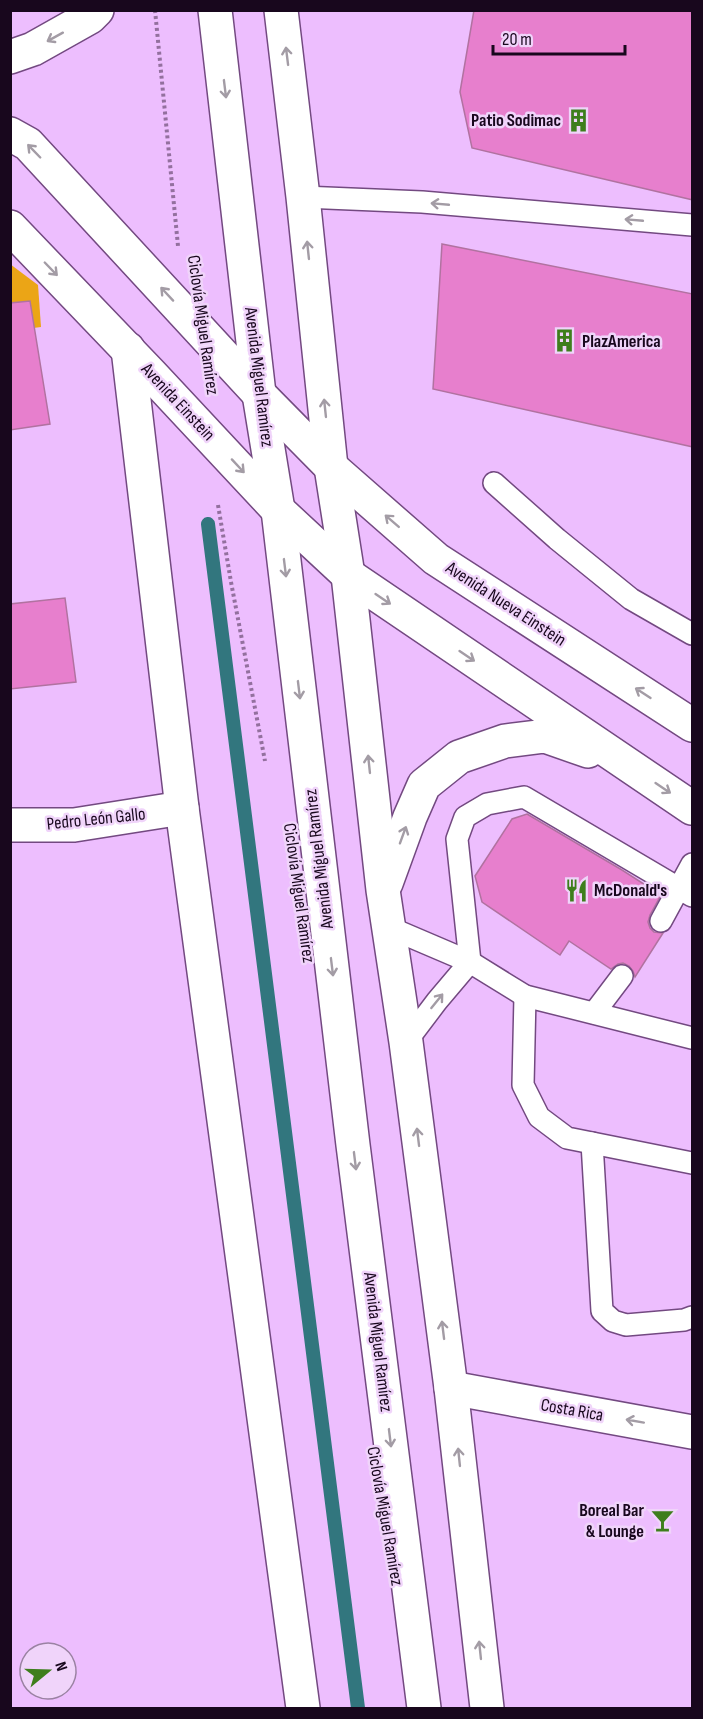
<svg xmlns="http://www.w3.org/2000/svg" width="703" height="1719" font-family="'Sofia Sans Condensed',sans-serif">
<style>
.green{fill:#eba516}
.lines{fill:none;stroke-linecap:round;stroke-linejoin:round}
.stream{stroke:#32767e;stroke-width:14}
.building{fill:#e77fcd;stroke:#b172a0;stroke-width:1.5}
.service-casing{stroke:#734981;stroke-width:24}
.minor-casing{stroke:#734981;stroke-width:36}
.secondary-casing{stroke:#734981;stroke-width:36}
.path{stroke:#93709e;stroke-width:4;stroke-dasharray:3 3;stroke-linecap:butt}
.service{stroke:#fff;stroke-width:21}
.minor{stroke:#fff;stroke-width:33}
.secondary{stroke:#fff;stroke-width:33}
.oneway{stroke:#a39ca5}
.labels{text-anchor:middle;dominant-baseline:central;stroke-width:5;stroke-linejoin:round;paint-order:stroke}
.poi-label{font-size:18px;font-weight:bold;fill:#18071d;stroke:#f0d4fa;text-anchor:end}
.street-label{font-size:18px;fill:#18071d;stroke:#f0d4fa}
</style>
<rect width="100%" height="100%" fill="#edbefe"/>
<!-- green -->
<polygon class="green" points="10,264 38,285 41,327 11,331"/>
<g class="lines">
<!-- stream -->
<polyline class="stream" points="208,524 358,1708"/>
</g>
<!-- building -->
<g class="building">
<polygon points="474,10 693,10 693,200 472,148 460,92"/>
<polygon points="442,244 693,294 693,447 433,389"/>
<polygon points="30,301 50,424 10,430 10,303"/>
<polygon points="65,598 76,682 10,689 10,604"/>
<polygon points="527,814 622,870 661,895 650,915 648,922 650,928 654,932 663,933 635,977 633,971 629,966 623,963 618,964 611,969 569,941 560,955 482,902 475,876 512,819"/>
</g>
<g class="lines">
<defs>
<g id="service">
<polyline points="303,197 422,202 692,225"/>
<polyline points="494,483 557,539 631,599 692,634"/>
<polyline points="661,921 692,864"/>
<polyline points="388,927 470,962 525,996 692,1038"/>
<polyline points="525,996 523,1085 539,1117 567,1138 692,1163"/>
<polyline points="594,1013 622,976"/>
<polyline points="406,1042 437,1001 470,962 457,839 465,817 487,804 524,797 692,896"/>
<polyline points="592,1143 602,1311 613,1321 626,1325 684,1320 692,1317"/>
</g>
<g id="minor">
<polyline points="128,349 182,808 303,1708"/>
<polyline points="10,825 74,825 182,808"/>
<polyline points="451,1388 692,1432"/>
</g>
<g id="secondary">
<polyline points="215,10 259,394 278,510 353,1145 424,1708"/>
<polyline points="281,10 303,197 331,467 348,575 383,890 406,1042 451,1388 487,1708"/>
<polyline points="10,57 33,49 90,17 97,10"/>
<polyline points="10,134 28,144 259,394 331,467 436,559 692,725"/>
<polyline points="10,227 151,374 278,510 348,575 692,808"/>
<polyline points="386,883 410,817 424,785 459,757 505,741 545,736 588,751"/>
</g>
</defs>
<!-- service casing -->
<use href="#service" class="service-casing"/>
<!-- minor casing -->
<use href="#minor" class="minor-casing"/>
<!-- secondary casing -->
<use href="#secondary" class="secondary-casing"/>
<!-- path -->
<g class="path">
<polyline points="155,10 178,246"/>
<polyline points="10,11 11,10"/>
<polyline points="218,505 231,582 265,761"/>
</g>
<!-- service -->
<use href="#service" class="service"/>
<!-- minor -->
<use href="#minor" class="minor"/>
<!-- secondary -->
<use href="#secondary" class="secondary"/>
</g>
<!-- one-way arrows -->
<defs><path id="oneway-shaft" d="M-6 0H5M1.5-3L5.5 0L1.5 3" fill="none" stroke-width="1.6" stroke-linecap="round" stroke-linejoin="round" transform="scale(1.5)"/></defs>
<g class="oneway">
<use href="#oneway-shaft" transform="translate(55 37) rotate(151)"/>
<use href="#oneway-shaft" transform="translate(287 56) rotate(-97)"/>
<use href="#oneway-shaft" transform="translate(225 89) rotate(83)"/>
<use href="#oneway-shaft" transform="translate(34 151) rotate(-134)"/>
<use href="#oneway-shaft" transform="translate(440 204) rotate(-175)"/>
<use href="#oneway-shaft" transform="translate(634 220) rotate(-175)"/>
<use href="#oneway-shaft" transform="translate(308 250) rotate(-96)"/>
<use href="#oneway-shaft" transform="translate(51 269) rotate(46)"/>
<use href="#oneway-shaft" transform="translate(167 294) rotate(-133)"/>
<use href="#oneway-shaft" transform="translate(325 408) rotate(-96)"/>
<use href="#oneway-shaft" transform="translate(238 466) rotate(47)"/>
<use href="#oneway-shaft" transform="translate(392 521) rotate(-139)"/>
<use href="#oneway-shaft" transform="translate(285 568) rotate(83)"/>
<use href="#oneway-shaft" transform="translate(383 599) rotate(34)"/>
<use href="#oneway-shaft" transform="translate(467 656) rotate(34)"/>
<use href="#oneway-shaft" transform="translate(299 690) rotate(83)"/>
<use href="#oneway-shaft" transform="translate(643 693) rotate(-147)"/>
<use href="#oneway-shaft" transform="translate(369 764) rotate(-96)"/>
<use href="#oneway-shaft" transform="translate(663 788) rotate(34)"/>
<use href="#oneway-shaft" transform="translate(403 835) rotate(-70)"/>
<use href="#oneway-shaft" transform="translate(332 967) rotate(83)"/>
<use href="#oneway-shaft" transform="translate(437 1001) rotate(-51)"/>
<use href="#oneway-shaft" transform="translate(418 1137) rotate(-97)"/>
<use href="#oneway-shaft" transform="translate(355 1161) rotate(83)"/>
<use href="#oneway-shaft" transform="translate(443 1330) rotate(-97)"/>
<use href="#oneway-shaft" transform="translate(635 1421) rotate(-170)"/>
<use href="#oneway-shaft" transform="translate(390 1438) rotate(83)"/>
<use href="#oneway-shaft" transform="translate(459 1457) rotate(-96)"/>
<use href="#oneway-shaft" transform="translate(480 1650) rotate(-96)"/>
</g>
<!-- icons -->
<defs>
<symbol id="building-bare" viewBox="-9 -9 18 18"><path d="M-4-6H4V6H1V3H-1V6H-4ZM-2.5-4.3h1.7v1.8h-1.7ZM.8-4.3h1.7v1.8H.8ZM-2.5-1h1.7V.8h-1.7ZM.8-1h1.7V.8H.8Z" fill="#3e7e1c" stroke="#f0d4fa" stroke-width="2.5" paint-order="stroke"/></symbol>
<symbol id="restaurant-bare" viewBox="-9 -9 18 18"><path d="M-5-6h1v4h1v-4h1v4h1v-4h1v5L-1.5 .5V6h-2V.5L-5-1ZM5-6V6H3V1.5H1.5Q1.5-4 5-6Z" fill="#3e7e1c" stroke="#f0d4fa" stroke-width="2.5" paint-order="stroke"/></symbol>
<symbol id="bar-bare" viewBox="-9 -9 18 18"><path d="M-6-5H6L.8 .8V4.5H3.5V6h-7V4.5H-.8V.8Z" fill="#3e7e1c" stroke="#f0d4fa" stroke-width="2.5" paint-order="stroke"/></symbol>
</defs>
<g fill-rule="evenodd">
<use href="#building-bare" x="562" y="104" width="33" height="33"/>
<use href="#building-bare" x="548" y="324" width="33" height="33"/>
<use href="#restaurant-bare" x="560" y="874" width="33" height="33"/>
<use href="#bar-bare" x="646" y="1504" width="33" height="33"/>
</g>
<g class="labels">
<!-- poi labels -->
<g class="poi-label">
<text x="561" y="120">Patio Sodimac</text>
<text x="582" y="341" text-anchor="start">PlazAmerica</text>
<text x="594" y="890" text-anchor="start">McDonald's</text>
<text x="644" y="1510">Boreal Bar<tspan x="644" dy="21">&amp; Lounge</tspan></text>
</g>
<!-- street labels -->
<g class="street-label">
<text transform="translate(203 325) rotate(82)">Ciclovía Miguel Ramírez</text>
<text transform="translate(259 377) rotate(83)">Avenida Miguel Ramírez</text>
<text transform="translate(178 402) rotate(47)">Avenida Einstein</text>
<text transform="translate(506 604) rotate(33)">Avenida Nueva Einstein</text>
<text transform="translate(96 819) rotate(-6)">Pedro León Gallo</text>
<text transform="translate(319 859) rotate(-97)">Avenida Miguel Ramírez</text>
<text transform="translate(299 893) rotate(82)">Ciclovía Miguel Ramírez</text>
<text transform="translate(378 1342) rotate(83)">Avenida Miguel Ramírez</text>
<text transform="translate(572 1410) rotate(10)">Costa Rica</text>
<text transform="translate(385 1516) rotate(80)">Ciclovía Miguel Ramírez</text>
</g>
</g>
<!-- border -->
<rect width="703" height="1719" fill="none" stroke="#18071d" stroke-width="24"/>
<!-- north arrow -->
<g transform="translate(48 1671) rotate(71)"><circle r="28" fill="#f0d4fa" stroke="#9a82a2" stroke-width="1.5"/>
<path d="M0-4.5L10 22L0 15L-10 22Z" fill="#3e7e1c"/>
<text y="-9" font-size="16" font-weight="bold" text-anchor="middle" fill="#18071d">N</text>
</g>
<!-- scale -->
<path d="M493 45v9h132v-9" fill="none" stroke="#18071d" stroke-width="3"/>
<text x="502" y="45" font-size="18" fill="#18071d" stroke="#f0d4fa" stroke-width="4.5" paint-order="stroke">20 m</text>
</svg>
